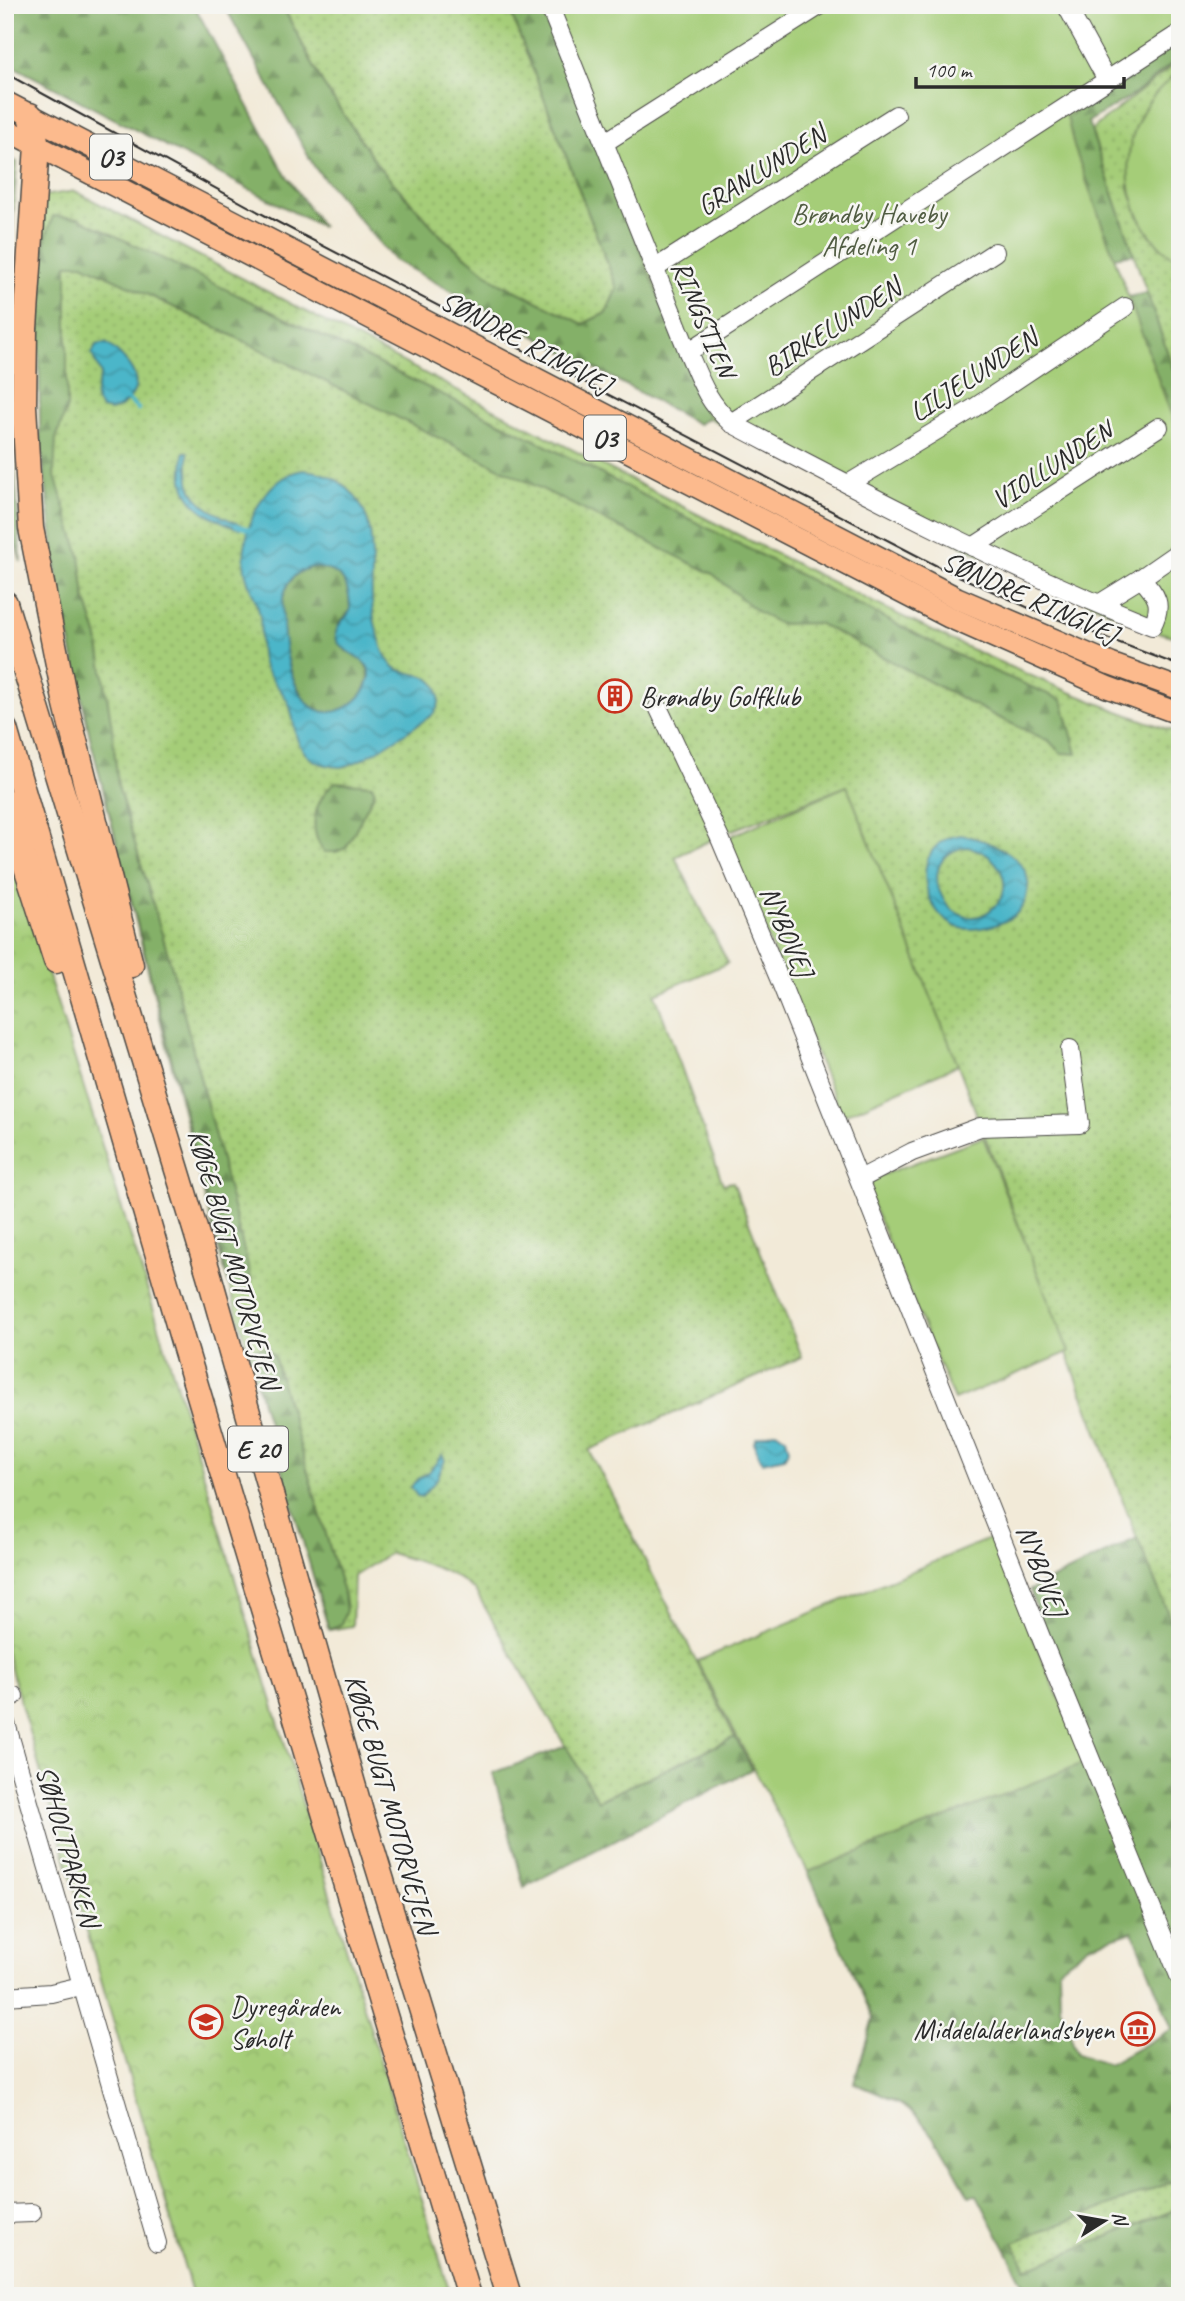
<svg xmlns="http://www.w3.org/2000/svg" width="1185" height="2301" font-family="Caveat,sans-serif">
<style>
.grass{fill:url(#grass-dots);stroke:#687c52;stroke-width:2}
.forest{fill:url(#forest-firs);stroke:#586e4a;stroke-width:2;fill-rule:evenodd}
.park{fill:url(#park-crowns);stroke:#687c52;stroke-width:2}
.garden{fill:#a5cd78;stroke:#687c52;stroke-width:2}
.water{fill:url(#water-waves);stroke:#3c707a;stroke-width:2;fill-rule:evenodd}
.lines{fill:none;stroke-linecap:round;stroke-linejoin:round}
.stream{stroke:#4cb6c9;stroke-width:4.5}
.minor-casing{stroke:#494845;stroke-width:20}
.major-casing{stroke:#494845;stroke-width:24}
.highway-casing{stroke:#494845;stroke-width:27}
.minor{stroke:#fff;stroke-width:18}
.major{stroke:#fcba8d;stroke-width:21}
.highway{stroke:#fcba8d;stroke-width:24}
.tram{stroke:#2b2b2b;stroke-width:2}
.labels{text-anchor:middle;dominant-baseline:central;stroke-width:5;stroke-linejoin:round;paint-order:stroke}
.shield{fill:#f6f6f2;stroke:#686867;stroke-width:2}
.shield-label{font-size:26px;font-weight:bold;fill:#2b2b2b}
.street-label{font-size:28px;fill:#2b2b2b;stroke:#f6f6f2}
.park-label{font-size:28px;fill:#505c42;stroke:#f6f6f2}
.poi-label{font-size:28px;fill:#2b2b2b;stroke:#f6f6f2;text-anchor:start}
</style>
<defs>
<pattern id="grass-dots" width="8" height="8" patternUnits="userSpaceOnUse" patternTransform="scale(1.75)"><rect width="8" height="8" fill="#a5cd78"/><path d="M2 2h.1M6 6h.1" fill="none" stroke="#8eb068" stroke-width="1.8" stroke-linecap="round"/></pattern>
<pattern id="forest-firs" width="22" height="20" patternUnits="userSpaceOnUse" patternTransform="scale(1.75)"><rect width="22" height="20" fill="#84b068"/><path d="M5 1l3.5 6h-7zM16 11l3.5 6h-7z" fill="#6c8f56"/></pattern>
<pattern id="park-crowns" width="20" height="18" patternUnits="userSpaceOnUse" patternTransform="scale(1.75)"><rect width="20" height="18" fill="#a5cd78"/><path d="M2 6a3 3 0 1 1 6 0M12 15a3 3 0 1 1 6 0" fill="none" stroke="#8eb068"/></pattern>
<pattern id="water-waves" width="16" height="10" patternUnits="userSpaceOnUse" patternTransform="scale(1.75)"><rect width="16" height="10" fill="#4cb6c9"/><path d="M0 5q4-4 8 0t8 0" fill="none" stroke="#3f94a3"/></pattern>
</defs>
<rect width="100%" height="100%" fill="#f6f6f2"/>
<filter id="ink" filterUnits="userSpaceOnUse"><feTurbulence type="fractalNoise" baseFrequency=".0143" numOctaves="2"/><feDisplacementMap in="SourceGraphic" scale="14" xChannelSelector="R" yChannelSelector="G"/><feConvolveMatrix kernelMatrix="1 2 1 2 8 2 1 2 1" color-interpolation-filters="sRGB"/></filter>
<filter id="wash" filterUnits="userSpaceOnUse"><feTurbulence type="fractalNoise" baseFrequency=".00686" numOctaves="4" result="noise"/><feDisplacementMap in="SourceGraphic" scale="28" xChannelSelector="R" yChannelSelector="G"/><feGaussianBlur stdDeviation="1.57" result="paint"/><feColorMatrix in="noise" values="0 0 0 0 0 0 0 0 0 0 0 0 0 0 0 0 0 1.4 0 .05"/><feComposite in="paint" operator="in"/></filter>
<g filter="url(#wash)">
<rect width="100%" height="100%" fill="#f2ead8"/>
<!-- grass -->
<g class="grass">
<polygon points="282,5 508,5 617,288 606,313 583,324 496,281 442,237 379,167 323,84"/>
<polygon points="1180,60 1180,72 1170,78 1128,185 1139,218 1148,233 1160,246 1180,262 1180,389 1091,130"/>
<path d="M 75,191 C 283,300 492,409 701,516 C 858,595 1013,677 1180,733 L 1180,1643 L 1137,1538 L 958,1065 L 847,786 L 730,831 L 675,857 L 728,963 L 655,994 L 723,1184 L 733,1182 L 802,1357 L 589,1450 L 735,1737 L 597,1801 L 476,1592 C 453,1570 421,1562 390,1553 L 354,1576 L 352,1626 L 329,1630 L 211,1223 L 90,737 L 58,582 L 40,437 L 42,196 Z"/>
<polygon points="1180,2179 1180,2208 1026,2269 1012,2241"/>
</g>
<!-- forest -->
<g class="forest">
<polygon points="5,5 194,5 282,169 322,227 5,62"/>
<polygon points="224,5 282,5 323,84 379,167 442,237 496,281 583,324 606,313 617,288 508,5 540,5 709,418 698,424 394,260 315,168"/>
<polygon points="1180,38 1180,57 1136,93 1088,122 1134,254 1114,257 1074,147 1067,117"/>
<polygon points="5,156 17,162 8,286 11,414 21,562 5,509"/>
<polygon points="53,216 79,218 507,426 963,658 1062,700 1077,754 1061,753 1049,741 997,717 818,623 779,624 755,610 713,574 207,323 83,264 67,264 67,407 56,439 54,473 80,556 85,597 98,638 112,728 118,786 173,971 252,1282 241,1288 229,1285 90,737 58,582 40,437 39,310 46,237"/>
<polygon points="1147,293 1180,389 1180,438 1128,297"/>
<path d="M 313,567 C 343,570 350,583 350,611 L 339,623 L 346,651 C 396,668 353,722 318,711 C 290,702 276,618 284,594 C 288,579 299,570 313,567 Z"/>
<path d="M 335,782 L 372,785 L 375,792 L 346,848 L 336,852 L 324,852 C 307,829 314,800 335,782 Z"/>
<polygon points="266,1347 274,1356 344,1596 346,1610 341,1624 329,1630 248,1355 254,1349"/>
<path d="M 1137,1538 L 1180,1643 L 1180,2179 L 1013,2242 L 1026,2269 L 1180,2208 L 1180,2296 L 1030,2296 L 977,2195 L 969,2196 C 953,2169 940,2139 917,2117 C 901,2101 874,2092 854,2083 L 873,2018 L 808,1872 L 1086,1762 L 1030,1590 ZM 1133,1931 L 1172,2029 L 1108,2065 L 1077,2054 L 1060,2006 L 1059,1969 L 1090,1945 Z"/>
<polygon points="735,1737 752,1769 524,1887 493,1773 566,1746 598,1801"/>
</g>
<!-- park -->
<polygon class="park" points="5,837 157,1320 451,2296 193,2296 5,1649"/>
<!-- garden -->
<g class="garden">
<polygon points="540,5 1180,5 1180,41 1067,117 1074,147 1180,439 1180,638 1154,631 978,554 709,418"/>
<path d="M 1180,72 L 1180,262 C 1110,218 1112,116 1180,72 Z"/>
<polygon points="847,786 958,1065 842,1116 726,838"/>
<polygon points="983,1137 1069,1352 954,1400 863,1182"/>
<polygon points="991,1538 1086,1762 808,1872 697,1661"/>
</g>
<!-- water -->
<g class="water">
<path d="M 106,343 C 122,355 148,378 129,399 C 124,405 118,409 110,411 L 102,409 C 90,397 98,387 101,374 L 92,354 L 96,345 Z"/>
<path d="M 184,452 L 188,452 C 188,463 187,475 190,485 C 196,506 223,518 242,525 L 240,529 C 216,520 187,508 183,480 C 182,471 184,461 184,452 Z"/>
<path d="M 303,470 C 319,471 335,477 347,488 C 388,526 363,580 376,627 C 380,639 383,657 393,666 C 406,679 436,667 439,697 C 440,705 437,710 431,716 C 413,727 357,768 339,767 C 328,766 313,763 306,754 C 292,739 296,722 289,704 C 283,690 269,679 263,664 C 258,649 262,633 260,617 C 258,601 248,587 245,571 C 240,532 261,478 303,470 ZM 313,567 C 343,570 350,583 350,611 C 346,619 337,623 336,633 C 333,656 383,655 367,686 C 362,697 351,706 340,710 C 294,725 284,651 283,620 C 283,612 281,602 284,594 C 288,579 299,570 313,567 Z"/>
<path d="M 961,835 C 984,839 1026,854 1028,882 C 1029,887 1027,893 1026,898 C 1022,913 1008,921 995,925 C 984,928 968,931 957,927 C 919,911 909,841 961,835 ZM 965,847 C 992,848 1018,881 996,905 C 956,949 904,861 965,847 Z"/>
<polygon points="776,1431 786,1438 789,1449 784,1457 763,1462 758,1456 754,1442 756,1438"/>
<polygon points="442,1455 445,1460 437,1479 422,1497 417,1496 411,1487 418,1479 429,1472"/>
</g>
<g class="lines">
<!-- stream -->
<g class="stream">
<polyline points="128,400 138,409"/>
<polyline points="236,525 248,529"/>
</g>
</g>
</g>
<g filter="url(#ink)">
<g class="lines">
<defs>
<g id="minor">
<path d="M 549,5 L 688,352 C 701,382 707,401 731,423 C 869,496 1007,568 1152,626 C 1164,603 1156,595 1141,578 L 1099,604"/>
<polyline points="1066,5 1107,80"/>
<polyline points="604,143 821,5"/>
<polyline points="654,269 896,115"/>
<polyline points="688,352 1180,33"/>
<polyline points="731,423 995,252"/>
<polyline points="848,484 974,408 1125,307"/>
<polyline points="973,547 1159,427"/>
<polyline points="1141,578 1180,551"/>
<polyline points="658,707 719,836 781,983 1044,1645 1180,1978"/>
<polyline points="860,1179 912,1152 980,1127 1080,1124 1070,1049"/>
<polyline points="5,1698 14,1696"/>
<polyline points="5,1720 157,2243"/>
<polyline points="5,1996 51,1993 81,1986"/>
<polyline points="5,2214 32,2213"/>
</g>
<g id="major">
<polyline points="5,102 957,598 1111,664 1180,689"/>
<polyline points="5,129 949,617 1107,687 1180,714"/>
</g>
<g id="highway">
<polyline points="30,115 37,145 25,329 24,406 31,528 66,705 131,965"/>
<polyline points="5,603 209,1275 361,1812 509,2296"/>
<polyline points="5,729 184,1345 469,2296"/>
<polyline points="5,801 56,961"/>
</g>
</defs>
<!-- minor casing -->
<use href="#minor" class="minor-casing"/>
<!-- major casing -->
<use href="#major" class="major-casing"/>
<!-- highway casing -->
<use href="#highway" class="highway-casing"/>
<!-- minor -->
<use href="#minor" class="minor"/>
<!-- major -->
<use href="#major" class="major"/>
<!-- highway -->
<use href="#highway" class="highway"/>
<!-- tram -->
<polyline class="tram" points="5,73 266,216 939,567 1031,609 1180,666"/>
</g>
</g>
<!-- icons -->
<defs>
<symbol id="building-ring" viewBox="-11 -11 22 22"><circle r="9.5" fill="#f6f6f2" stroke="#c8321e" stroke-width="1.5"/><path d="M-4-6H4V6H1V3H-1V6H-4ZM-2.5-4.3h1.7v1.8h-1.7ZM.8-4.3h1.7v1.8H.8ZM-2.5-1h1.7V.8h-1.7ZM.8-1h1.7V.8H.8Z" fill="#c8321e"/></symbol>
<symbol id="school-ring" viewBox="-11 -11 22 22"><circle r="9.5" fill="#f6f6f2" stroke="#c8321e" stroke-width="1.5"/><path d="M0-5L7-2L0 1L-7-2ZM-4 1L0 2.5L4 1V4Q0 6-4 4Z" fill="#c8321e"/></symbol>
<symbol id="museum-ring" viewBox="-11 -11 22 22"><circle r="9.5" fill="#f6f6f2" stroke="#c8321e" stroke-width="1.5"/><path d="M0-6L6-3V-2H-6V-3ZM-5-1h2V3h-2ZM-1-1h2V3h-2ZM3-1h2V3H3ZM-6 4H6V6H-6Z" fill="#c8321e"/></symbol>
</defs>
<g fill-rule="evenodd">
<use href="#building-ring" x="596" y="677" width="38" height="38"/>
<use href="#school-ring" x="187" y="2003" width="38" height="38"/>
<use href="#museum-ring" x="1119" y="2010" width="38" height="38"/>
</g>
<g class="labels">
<!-- shield labels -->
<g class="shield">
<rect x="90" y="134.5" width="42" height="45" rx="5"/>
<rect x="584" y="415.5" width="42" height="45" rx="5"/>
<rect x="228" y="1426.5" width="60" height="45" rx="5"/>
</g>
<g class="shield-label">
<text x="111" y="157">O3</text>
<text x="605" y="438">O3</text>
<text x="258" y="1449">E 20</text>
</g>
<!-- street labels -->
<g class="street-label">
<text transform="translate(761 170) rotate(-32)">GRANLUNDEN</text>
<text transform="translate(704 319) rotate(67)">RINGSTIEN</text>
<text transform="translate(832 327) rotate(-33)">BIRKELUNDEN</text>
<text transform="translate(526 342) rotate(28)">SØNDRE RINGVEJ</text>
<text transform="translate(973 375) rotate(-33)">LILJELUNDEN</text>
<text transform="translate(1052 465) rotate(-33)">VIOLLUNDEN</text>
<text transform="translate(1030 597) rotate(24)">SØNDRE RINGVEJ</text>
<text transform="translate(787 931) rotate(67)">NYBOVEJ</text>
<text transform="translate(234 1259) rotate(74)">KØGE BUGT MOTORVEJEN</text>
<text transform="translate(1042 1570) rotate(69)">NYBOVEJ</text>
<text transform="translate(391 1804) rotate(74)">KØGE BUGT MOTORVEJEN</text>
<text transform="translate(68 1846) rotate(74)">SØHOLTPARKEN</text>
</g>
<!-- park labels -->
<g class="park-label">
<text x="869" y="213">Brøndby Haveby<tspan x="869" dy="32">Afdeling 1</tspan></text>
</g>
<!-- poi labels -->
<g class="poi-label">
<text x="640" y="696">Brøndby Golfklub</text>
<text x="230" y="2006">Dyregården<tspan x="230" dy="32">Søholt</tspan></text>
<text x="1114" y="2029" text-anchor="end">Middelalderlandsbyen</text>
</g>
</g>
<!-- margin -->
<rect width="1185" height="2301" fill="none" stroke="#f6f6f2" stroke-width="28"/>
<!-- north arrow -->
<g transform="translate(1104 2221) rotate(79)" stroke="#f6f6f2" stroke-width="5" paint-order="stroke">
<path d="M0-5L12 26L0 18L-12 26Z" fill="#2b2b2b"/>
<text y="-10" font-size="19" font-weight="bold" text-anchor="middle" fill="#2b2b2b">N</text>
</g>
<!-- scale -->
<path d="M916 77v10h208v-10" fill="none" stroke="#2b2b2b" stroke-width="3.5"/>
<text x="926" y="77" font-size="21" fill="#2b2b2b" stroke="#f6f6f2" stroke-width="5" paint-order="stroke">100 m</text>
</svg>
